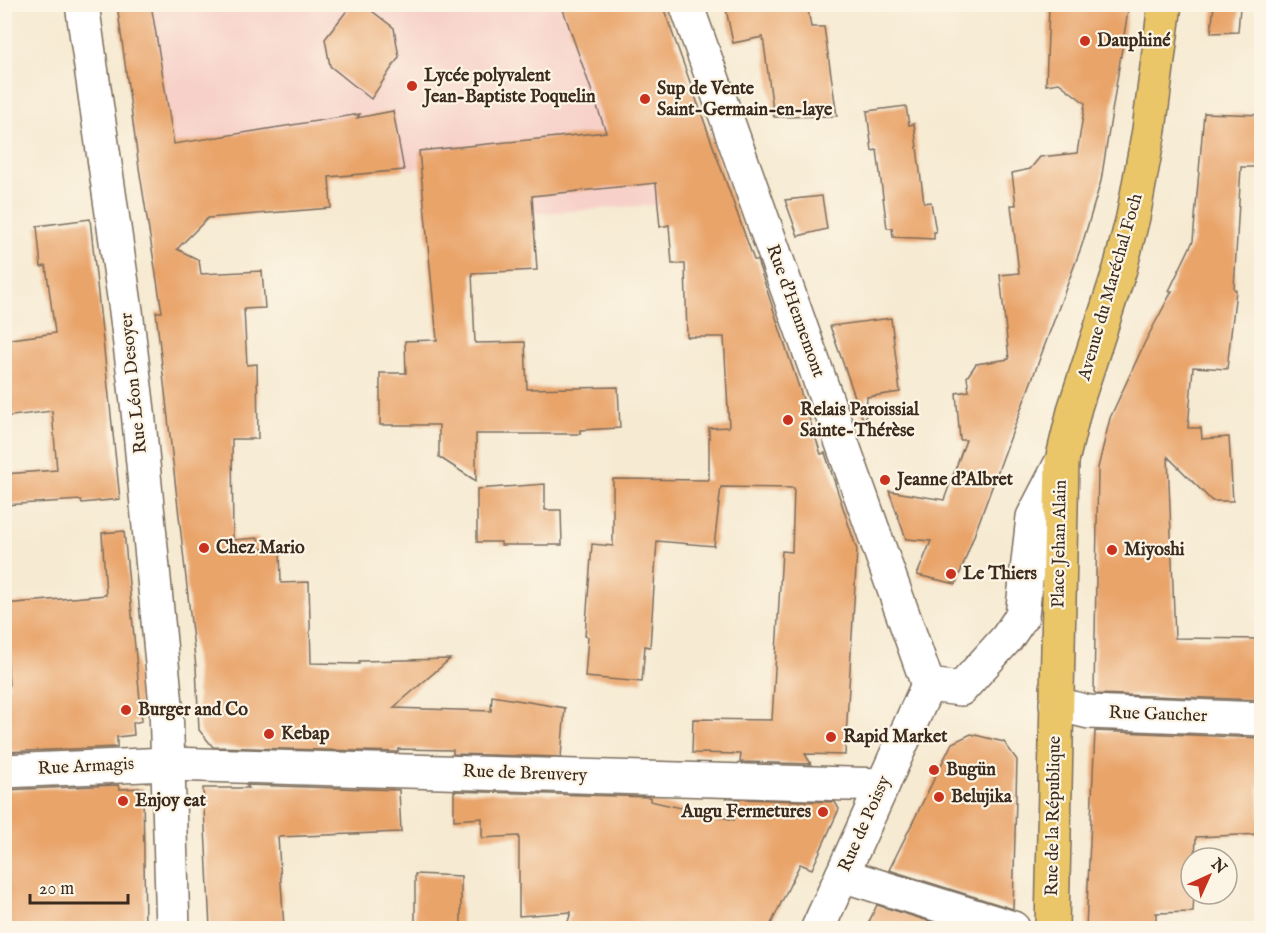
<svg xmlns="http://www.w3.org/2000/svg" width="1266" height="933" font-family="'IM FELL English',serif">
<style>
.built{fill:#f7d1c9}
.building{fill:#e9a46b}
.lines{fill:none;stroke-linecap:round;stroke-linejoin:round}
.minor-casing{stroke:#7c6d5d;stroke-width:36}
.major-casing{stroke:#7c6d5d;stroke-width:36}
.minor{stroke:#fff;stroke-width:33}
.major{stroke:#eac669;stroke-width:33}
.poi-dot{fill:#c8321e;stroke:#fcf5e5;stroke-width:2}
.labels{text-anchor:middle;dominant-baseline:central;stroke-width:4.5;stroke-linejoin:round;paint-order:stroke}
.poi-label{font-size:18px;font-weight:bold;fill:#3b2a1e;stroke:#fcf5e5;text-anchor:start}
.street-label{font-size:18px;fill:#3b2a1e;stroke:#fcf5e5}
</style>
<rect width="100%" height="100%" fill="#fcf5e5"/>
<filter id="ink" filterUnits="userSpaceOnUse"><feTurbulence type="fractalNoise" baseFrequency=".0167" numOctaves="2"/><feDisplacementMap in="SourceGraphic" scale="12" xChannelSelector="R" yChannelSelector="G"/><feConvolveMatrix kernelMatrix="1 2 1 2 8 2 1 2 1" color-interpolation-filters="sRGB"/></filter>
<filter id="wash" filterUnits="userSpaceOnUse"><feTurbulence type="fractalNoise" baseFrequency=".008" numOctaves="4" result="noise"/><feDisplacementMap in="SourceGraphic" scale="24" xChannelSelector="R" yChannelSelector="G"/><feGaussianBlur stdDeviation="1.35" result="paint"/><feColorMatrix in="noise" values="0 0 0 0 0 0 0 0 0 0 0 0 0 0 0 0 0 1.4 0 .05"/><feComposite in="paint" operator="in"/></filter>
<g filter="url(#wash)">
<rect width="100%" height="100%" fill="#f6ead2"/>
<!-- built -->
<polygon class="built" points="122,5 662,5 732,199 425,222 420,168 146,196"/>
<g id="blocks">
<!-- building -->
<g class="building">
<polygon points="117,4 151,4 174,144 360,114 357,118 393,111 404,170 329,177 331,208 208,218 177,249 199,260 201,274 262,271 265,308 244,309 247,365 257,364 258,439 232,439 233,540 258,538 259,549 280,549 281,583 309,582 311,663 359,664 359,661 450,659 393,708 491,711 492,696 565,708 561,757 453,754 453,750 398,749 398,752 213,747 199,730 196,667 156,312 162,312 139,168"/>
<polygon points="352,4 370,4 372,11 394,28 399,57 371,99 330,66 325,39"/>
<polygon points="561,4 662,4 754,260 757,260 821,454 825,453 857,550 845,755 805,754 811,764 740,762 741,754 692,753 693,719 772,720 782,551 792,552 794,488 721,487 714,546 657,541 650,647 645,646 642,682 585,677 588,637 585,636 592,544 613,546 613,479 709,480 709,428 729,427 724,337 687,337 685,264 672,264 669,225 660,227 656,183 532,196 537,270 472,273 475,343 525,342 527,389 618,387 620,428 580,430 580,434 476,434 476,481 439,457 439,425 380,425 380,373 406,373 405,341 437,340 419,151 606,132"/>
<polygon points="725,4 807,4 811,27 824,27 837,116 774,117 763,37 733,43"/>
<polygon points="1058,4 1129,4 1101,181 1082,245 956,584 917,575 931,541 906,539 889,491 944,500 966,440 960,440 956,393 969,391 967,377 976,364 1009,359 1000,275 1019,273 1011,205 1016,205 1012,173 1030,169 1040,157 1077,153 1085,103 1059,83 1046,85 1049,7 1058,7"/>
<polygon points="1214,4 1240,7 1238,32 1211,33"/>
<polygon points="906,106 909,125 914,124 924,203 931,202 936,232 934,232 934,239 893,237 892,228 887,228 877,150 872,151 867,111"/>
<polygon points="1204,113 1262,115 1262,167 1241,167 1234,289 1236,290 1227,369 1193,367 1188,428 1201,428 1202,439 1229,437 1233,501 1212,501 1168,457 1175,638 1262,639 1262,700 1097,694 1094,692 1098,468 1110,418 1145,342 1172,291 1169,291 1193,241"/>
<polygon points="822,196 827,229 798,236 785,200"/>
<polygon points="90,219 120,499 82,503 81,500 4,505 4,474 57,470 52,411 4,417 4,340 55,333 46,266 41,267 37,226"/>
<polygon points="891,318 900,392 867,397 865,425 830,326"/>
<polygon points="545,484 545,510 561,510 562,545 501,545 501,542 477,542 477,489"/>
<polygon points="124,531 142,721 133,723 134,735 117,737 117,747 4,752 4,687 9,687 4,604 106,595 102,533"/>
<polygon points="1095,731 1262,738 1262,785 1258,785 1261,834 1196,837 1195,858 1191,858 1191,894 1194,894 1193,912 1156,913 1156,928 1086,928"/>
<polygon points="971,734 1004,742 1017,760 1013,909 889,870 952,743"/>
<polygon points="118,785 119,789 143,788 145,928 4,928 4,790"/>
<polygon points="246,785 399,790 401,832 278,837 284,928 210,928 203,788 249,788"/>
<polygon points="454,791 650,797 650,801 734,820 736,799 835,802 839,809 812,869 800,864 769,928 566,928 571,912 519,916 519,836 482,838 482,818 454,820"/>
<polygon points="415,874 461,876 461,928 415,928"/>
<polygon points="877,905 951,928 866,928"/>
</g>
</g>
</g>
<g filter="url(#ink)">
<use href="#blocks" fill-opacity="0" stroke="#7c6d5d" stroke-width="1.5"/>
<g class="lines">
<defs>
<g id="minor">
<polyline points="82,4 126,311 138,411 166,705 173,928"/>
<polyline points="686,4 928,685"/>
<polyline points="928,685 961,689 1007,638 1022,616 1033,517 1062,461"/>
<polyline points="1056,704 1089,712 1262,719"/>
<polyline points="4,771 168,764 883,785"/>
<polyline points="842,875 1013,928"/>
<polyline points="818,928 928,685"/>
</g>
<polyline id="major" points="1052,928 1062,461 1075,407 1120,269 1133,217 1149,130 1165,4"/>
</defs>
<!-- minor casing -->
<use href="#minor" class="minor-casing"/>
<!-- major casing -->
<use href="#major" class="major-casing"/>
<!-- minor -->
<use href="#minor" class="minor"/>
<!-- major -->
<use href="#major" class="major"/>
</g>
</g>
<!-- markers -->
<g class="poi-dot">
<circle cx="1085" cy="41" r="6"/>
<circle cx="412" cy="86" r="6"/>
<circle cx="645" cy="99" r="6"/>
<circle cx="788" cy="420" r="6"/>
<circle cx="885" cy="480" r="6"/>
<circle cx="204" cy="548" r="6"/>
<circle cx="1112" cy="550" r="6"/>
<circle cx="951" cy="574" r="6"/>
<circle cx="126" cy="710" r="6"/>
<circle cx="269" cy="734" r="6"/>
<circle cx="831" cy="737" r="6"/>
<circle cx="934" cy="770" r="6"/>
<circle cx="939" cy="797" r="6"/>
<circle cx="123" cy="801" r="6"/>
<circle cx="823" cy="812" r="6"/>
</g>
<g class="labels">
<!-- poi labels -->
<g class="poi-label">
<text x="1097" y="41">Dauphiné</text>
<text x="424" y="76">Lycée polyvalent<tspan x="424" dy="21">Jean-Baptiste Poquelin</tspan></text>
<text x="657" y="89">Sup de Vente<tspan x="657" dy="21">Saint-Germain-en-laye</tspan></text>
<text x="800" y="410">Relais Paroissial<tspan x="800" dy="21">Sainte-Thérèse</tspan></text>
<text x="897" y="480">Jeanne d’Albret</text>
<text x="216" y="548">Chez Mario</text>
<text x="1124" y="550">Miyoshi</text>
<text x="963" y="574">Le Thiers</text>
<text x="138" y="710">Burger and Co</text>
<text x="281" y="734">Kebap</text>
<text x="843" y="737">Rapid Market</text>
<text x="946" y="770">Bugün</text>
<text x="951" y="797">Belujika</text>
<text x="135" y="801">Enjoy eat</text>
<text x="811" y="812" text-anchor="end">Augu Fermetures</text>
</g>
<!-- street labels -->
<g class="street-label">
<text transform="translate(1111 287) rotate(-74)">Avenue du Maréchal Foch</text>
<text transform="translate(795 311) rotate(70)">Rue d'Hennemont</text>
<text transform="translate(134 383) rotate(-96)">Rue Léon Desoyer</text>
<text transform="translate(1060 544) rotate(-89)">Place Jehan Alain</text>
<text transform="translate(1158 715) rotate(2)">Rue Gaucher</text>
<text transform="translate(86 767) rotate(-3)">Rue Armagis</text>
<text transform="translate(525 774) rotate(2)">Rue de Breuvery</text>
<text transform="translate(1054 816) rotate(-89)">Rue de la République</text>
<text transform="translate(865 824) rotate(-66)">Rue de Poissy</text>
</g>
</g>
<!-- margin -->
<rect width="1266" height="933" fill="none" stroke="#fcf5e5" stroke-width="24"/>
<!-- north arrow -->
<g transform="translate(1209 876) rotate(45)"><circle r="28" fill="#fcf5e5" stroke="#afa495" stroke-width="1.5"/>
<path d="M0-4.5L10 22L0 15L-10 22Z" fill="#c8321e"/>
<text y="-9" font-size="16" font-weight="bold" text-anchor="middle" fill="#3b2a1e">N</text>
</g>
<!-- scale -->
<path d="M30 894v9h98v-9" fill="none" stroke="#3b2a1e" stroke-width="3"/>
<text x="39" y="894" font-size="18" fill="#3b2a1e" stroke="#fcf5e5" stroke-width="4.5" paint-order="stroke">20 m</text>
</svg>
